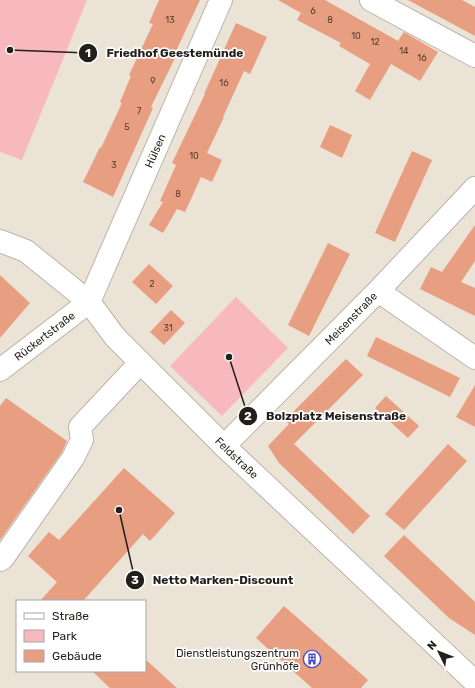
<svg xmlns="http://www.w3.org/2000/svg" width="475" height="688" font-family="Rubik,sans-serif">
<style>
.green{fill:#f7b8be}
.building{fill:#e89e81}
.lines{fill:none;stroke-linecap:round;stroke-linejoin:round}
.minor-casing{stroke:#bcb3a9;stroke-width:24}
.minor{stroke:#fff;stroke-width:22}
.labels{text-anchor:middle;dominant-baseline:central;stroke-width:3.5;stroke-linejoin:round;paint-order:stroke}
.number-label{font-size:9px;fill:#543f34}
.street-label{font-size:11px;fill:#231f1b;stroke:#fff}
.poi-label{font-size:11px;fill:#231f1b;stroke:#fff;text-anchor:end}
.leader{fill:none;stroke:#231f1b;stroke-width:1.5}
.callout-dot{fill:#231f1b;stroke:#fff;stroke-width:1.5}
.mark-label{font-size:12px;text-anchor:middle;font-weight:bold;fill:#fff}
.callout-label{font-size:12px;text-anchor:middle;font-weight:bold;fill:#231f1b;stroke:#fff;stroke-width:3.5;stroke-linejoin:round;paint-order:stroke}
</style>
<rect width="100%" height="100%" fill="#ece3d7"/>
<!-- green -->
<g class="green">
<polygon points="0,0 87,0 22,160 0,152"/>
<polygon points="236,297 288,348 222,416 170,366"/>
</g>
<!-- building -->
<g class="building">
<polygon points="159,0 200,0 175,53 177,54 151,107 153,108 113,197 83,182 100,147 101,148 122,103 120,102 131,76 129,75 153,24 149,23"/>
<polygon points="278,0 325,0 398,41 404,32 438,52 420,81 391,64 370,100 355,91 370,64 339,46 341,43 297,20 301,13"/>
<polygon points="408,0 462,0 475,7 475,36"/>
<polygon points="236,23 267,37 250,74 244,71 223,117 224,117 207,153 222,160 212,182 201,177 185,212 177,209 163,233 149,225 163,202 160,201 176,165 172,163 205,94 204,94"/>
<polygon points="330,125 352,135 342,158 320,147"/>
<polygon points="412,151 432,160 395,242 375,233"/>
<polygon points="475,225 475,261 461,282 475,288 475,316 420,289 431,267 442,272"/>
<polygon points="328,243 350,254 309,336 288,325"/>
<polygon points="149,264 173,286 156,304 132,282"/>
<polygon points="0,275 30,303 0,338"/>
<polygon points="171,310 185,323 164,345 150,332"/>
<polygon points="376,337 460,378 450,397 367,356"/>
<polygon points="346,359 363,375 294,444 370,516 353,534 279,463 268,446 289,424 285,420"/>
<polygon points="475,385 475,427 456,417"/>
<polygon points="386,396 419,426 408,438 375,408"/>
<polygon points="6,398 67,441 62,452 0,540 0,406"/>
<polygon points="448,444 467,461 404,530 385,514"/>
<polygon points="124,468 175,513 150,541 143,534 83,601 40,601 57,582 28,556 49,532 59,540"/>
<polygon points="404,535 475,602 475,635 449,618 384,556"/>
<polygon points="284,606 368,680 361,688 312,688 256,638"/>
<polygon points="145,659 177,688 110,688 92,671 145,671"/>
</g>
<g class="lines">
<defs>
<g id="minor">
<polyline points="371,0 475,56"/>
<path id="s1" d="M 0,241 L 26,251 L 89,302 L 115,337 L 224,446 L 473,680"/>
<polyline points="378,291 475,358"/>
<path id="s2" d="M 0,370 L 89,302 L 221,0"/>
<path id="s3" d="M 224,446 L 378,291 L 475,188"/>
<polyline points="0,560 3,558 73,458 82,440 80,427 140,363"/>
</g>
</defs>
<!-- minor casing -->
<use href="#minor" class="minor-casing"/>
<!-- minor -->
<use href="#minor" class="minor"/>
</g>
<!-- icons -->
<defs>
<symbol id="building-ring" viewBox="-11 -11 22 22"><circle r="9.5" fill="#fff" stroke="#514ec4" stroke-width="1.5"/><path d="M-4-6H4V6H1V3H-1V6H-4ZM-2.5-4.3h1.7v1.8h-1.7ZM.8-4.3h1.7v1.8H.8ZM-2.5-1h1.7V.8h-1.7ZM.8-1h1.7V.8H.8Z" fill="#514ec4"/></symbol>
</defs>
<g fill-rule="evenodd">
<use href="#building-ring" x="302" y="649" width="20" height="20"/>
</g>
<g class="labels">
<!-- number labels -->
<g class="number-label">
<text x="313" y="11">6</text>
<text x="170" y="20">13</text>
<text x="330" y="20">8</text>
<text x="356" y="36">10</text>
<text x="375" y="42">12</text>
<text x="404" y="51">14</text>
<text x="422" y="58">16</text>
<text x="153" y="81">9</text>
<text x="224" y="83">16</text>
<text x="139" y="111">7</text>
<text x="127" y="127">5</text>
<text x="194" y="156">10</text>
<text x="114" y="165">3</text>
<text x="178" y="194">8</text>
<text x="152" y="284">2</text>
<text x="168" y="328">31</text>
</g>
<!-- street labels -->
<g class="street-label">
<text stroke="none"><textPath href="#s2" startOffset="277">Hülsen</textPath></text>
<text stroke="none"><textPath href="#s3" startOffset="180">Meisenstraße</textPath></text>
<text stroke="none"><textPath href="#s2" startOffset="56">Rückertstraße</textPath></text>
<text stroke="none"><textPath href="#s1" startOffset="324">Feldstraße</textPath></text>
</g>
<!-- poi labels -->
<g class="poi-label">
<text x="299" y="653">Dienstleistungszentrum<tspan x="299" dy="13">Grünhöfe</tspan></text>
</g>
</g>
<!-- callouts -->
<path class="leader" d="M10 50L88 53M229 357L248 416M119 510L135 580"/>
<g class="callout-dot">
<circle cx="10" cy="50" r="4"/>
<circle cx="229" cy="357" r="4"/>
<circle cx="119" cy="510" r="4"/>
<circle cx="88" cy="53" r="10"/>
<circle cx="248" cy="416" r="10"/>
<circle cx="135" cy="580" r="10"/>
</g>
<g class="mark-label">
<text x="88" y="57">1</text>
<text x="248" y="420">2</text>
<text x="135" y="584">3</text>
</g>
<g class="callout-label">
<text x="175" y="57">Friedhof Geestemünde</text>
<text x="336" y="420">Bolzplatz Meisenstraße</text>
<text x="223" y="584">Netto Marken-Discount</text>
</g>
<!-- legend -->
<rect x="16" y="600" width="130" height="72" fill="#ffffff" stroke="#a7a5a4"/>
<rect x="24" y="613" width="20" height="6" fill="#ffffff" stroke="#a7a5a4"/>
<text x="52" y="620" font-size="12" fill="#231f1b">Straße</text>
<rect x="24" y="630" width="20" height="12" fill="#f7b8be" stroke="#a7a5a4"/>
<text x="52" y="640" font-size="12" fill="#231f1b">Park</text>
<rect x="24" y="650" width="20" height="12" fill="#e89e81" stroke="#a7a5a4"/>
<text x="52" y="660" font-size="12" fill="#231f1b">Gebäude</text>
<!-- north arrow -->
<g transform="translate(439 652) rotate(313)" stroke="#ffffff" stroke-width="3" paint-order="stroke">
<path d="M0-3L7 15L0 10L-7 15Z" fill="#231f1b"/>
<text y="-6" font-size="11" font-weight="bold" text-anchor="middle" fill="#231f1b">N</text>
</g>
</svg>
